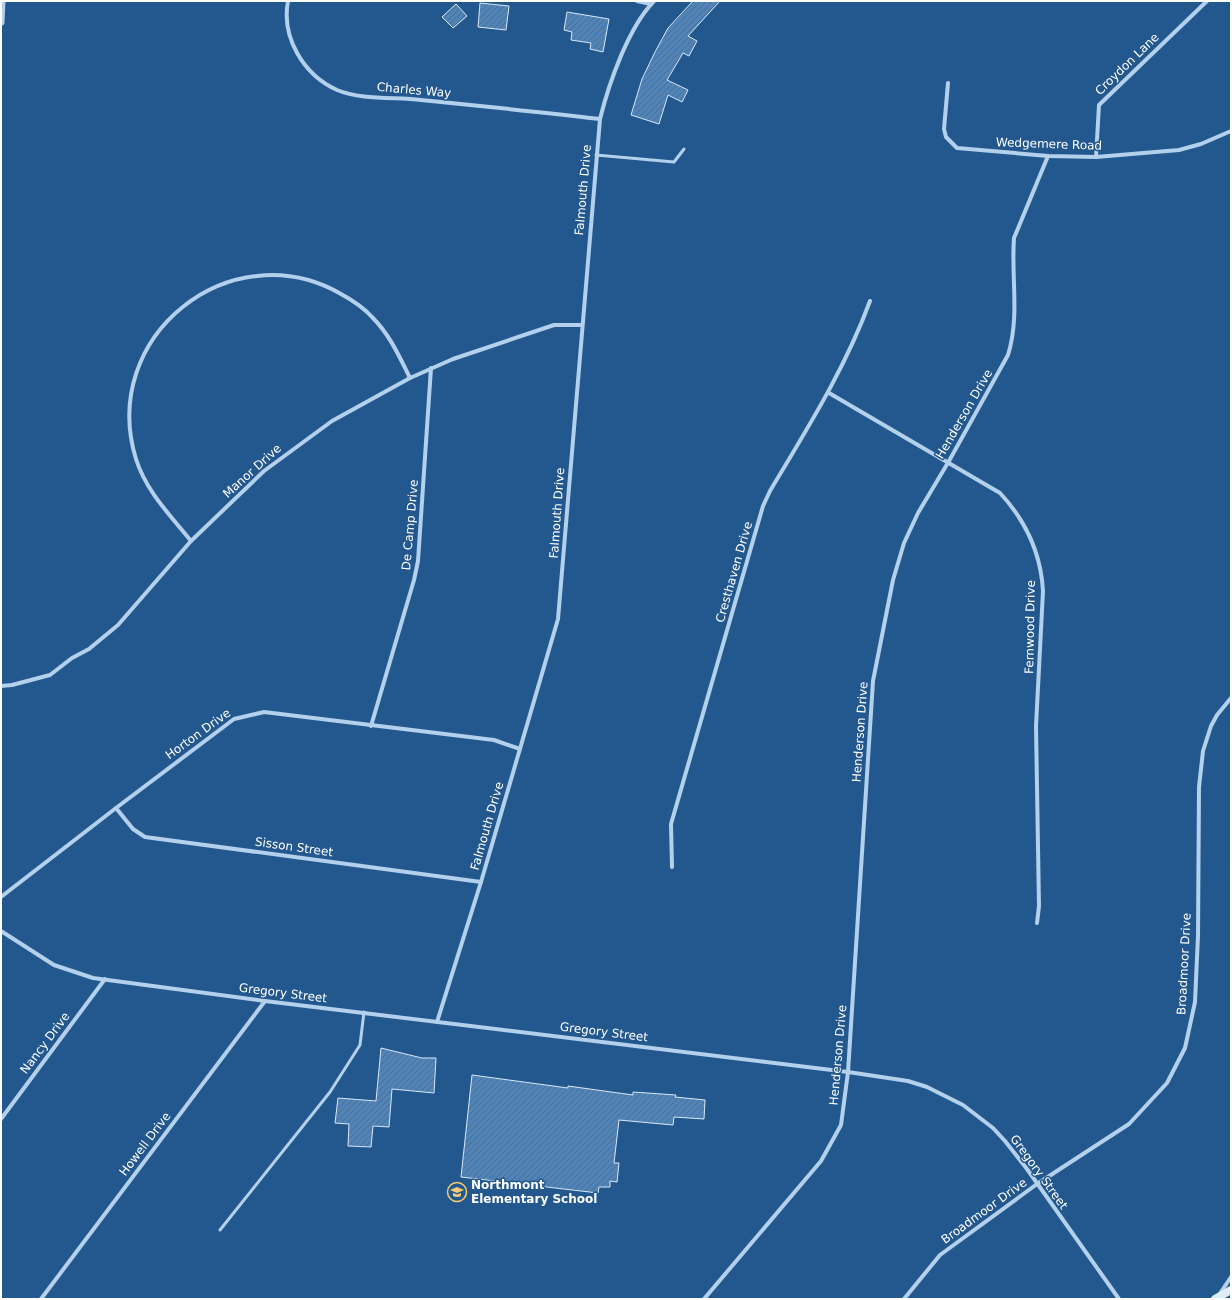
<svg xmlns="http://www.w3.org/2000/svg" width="1232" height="1300" font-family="'DejaVu Sans',sans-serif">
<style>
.building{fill:url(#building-hatch);stroke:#d8e9f9}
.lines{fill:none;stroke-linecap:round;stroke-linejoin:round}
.service{stroke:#b3d0ec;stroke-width:3}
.minor{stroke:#b3d0ec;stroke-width:4}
.tertiary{stroke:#b3d0ec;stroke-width:7}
.secondary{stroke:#deebf9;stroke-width:8}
.labels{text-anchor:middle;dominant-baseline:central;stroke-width:3;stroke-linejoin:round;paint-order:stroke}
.street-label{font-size:12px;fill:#fff;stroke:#23588f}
.poi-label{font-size:12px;font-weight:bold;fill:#fff;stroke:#23588f;text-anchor:start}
</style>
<defs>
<pattern id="building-hatch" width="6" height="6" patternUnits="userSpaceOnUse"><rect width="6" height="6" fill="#5083b8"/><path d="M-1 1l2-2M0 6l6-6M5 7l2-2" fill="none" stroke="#4e6d8d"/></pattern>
</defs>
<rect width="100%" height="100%" fill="#23588f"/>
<!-- building -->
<g class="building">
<polygon points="693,1 720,1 688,36 697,41 689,56 683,53 667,80 688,90 682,102 668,95 659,124 631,115 642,79 655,52 668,28"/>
<polygon points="480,3 509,6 506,30 478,27"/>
<polygon points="456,4 467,16 453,28 442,17"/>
<polygon points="567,12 609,19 603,52 590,49 591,43 571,40 572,32 564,30"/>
<polygon points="381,1048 422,1058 436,1058 434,1093 392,1089 389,1127 373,1126 371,1147 348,1146 349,1124 335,1123 338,1098 376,1101"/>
<polygon points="472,1075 568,1088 568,1086 633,1095 633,1092 676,1095 675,1097 705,1100 704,1119 674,1117 673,1125 619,1120 614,1163 619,1163 617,1182 610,1181 610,1187 599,1187 598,1193 461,1177"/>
</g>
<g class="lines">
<!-- service -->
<g class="service">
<polyline points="596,155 674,162 684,149"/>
<polyline points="220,1230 330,1092 360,1045 364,1012"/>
</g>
<!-- minor -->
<g class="minor">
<path d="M 288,1 C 281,38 304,75 337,90 C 361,100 395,97 421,100 C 481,106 540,112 600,119"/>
<polyline points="637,1 651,4"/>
<polyline points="948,83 944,129 946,137 957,148 1048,156 1096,157 1179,150 1201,144 1231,131"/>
<polyline points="1096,157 1099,105 1207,1"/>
<path d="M 829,393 L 1000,493 C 1025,520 1041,554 1043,591 L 1036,726 L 1039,906 L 1037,923"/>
<path d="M 191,541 C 170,515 146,491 136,459 C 98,336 231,231 341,294 C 352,300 363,307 372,317 C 390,335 399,356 410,378"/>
<polyline points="1,686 12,685 50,675 72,658 89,649 118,625 191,541 264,471 332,421 410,378 453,359 554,325 581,325"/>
<polyline points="371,726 414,580 418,561 431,368"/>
<polyline points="116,808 133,829 145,837 481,882"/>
<path d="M 672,867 L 671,824 L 763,506 L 770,491 C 807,429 845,369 870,301"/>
<polyline points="1,897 116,808 234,719 264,712 494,740 520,749"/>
<polyline points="1,931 54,965 93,978 265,1001 848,1072 908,1081 927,1087 963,1105 993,1128 1005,1141 1027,1169 1119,1299"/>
<path d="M 437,1022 L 481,882 L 558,619 L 600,119 C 609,83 628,28 654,1"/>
<polyline points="1,1119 105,979"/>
<polyline points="1219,1295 1231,1277"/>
<polyline points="41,1299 265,1001"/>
<path d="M 704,1299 L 821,1161 L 841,1125 L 848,1072 L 873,681 L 893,580 L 904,543 L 918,513 L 949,461 L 1008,355 C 1020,316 1011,278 1014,238 L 1048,156"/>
<polyline points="904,1299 940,1255 1037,1184 1129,1124 1167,1083 1185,1048 1195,1002 1198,936 1199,787 1203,751 1211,726 1217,715 1231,698"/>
</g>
<!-- tertiary -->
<polyline class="tertiary" points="1,22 2,1"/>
<!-- secondary -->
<polyline class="secondary" points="1215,1299 1231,1290"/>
</g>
<!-- icons -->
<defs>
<symbol id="school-ring" viewBox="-11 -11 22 22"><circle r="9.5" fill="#23588f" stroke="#f7cb76" stroke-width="1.5"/><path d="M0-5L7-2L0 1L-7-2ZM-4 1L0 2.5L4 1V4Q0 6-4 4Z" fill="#f7cb76"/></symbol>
</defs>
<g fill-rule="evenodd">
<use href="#school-ring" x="446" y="1181" width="22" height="22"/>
</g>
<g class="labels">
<!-- street labels -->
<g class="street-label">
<text transform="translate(1127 64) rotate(-44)">Croydon Lane</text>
<text transform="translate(414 90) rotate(5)">Charles Way</text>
<text transform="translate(1049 144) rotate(2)">Wedgemere Road</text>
<text transform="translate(583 190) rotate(-85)">Falmouth Drive</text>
<text transform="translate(964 414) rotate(-60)">Henderson Drive</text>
<text transform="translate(252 471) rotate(-42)">Manor Drive</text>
<text transform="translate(557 513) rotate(-86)">Falmouth Drive</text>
<text transform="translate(410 525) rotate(-85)">De Camp Drive</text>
<text transform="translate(734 572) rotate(-74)">Cresthaven Drive</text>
<text transform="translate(1030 627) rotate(-89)">Fernwood Drive</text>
<text transform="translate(860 732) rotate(-86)">Henderson Drive</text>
<text transform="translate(198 734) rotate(-36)">Horton Drive</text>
<text transform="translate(487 826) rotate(-74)">Falmouth Drive</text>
<text transform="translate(294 847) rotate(8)">Sisson Street</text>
<text transform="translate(1184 964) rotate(-87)">Broadmoor Drive</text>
<text transform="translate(283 993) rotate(7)">Gregory Street</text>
<text transform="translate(604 1032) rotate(7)">Gregory Street</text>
<text transform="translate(45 1043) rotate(-53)">Nancy Drive</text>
<text transform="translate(838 1055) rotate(-85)">Henderson Drive</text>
<text transform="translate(145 1144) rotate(-53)">Howell Drive</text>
<text transform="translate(1039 1172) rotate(54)">Gregory Street</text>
<text transform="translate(984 1211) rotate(-36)">Broadmoor Drive</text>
</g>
<!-- poi labels -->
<g class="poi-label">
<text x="471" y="1185">Northmont<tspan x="471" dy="14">Elementary School</tspan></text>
</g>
</g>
<!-- border -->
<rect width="1232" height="1300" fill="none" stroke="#ffffff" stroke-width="4"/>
</svg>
